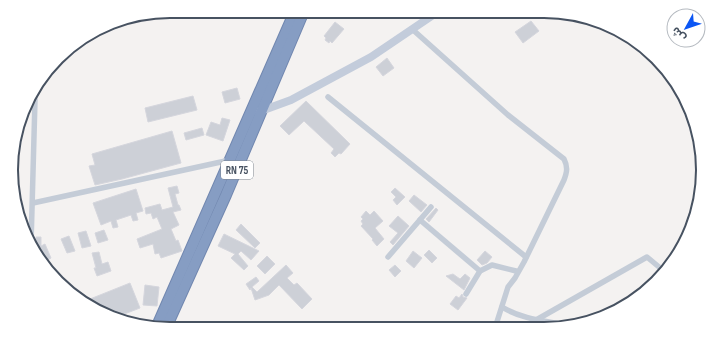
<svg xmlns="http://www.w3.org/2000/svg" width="714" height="340" font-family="'Sofia Sans Condensed','Noto Sans Arabic',sans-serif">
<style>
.building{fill:#cdd0d7;stroke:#d5d6dd}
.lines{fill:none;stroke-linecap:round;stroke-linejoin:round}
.highway-casing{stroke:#7187af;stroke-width:12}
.street{stroke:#c4ccd7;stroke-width:5.5}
.secondary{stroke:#c3ccdb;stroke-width:8}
.highway{stroke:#869dc3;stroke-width:10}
.labels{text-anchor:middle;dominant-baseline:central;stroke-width:3;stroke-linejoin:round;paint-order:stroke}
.shield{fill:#fff;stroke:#7e8690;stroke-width:1}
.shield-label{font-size:11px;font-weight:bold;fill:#475261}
.rim{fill:none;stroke:#475261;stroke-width:2}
</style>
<rect width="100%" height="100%" fill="#f4f2f1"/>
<!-- building -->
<g class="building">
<polygon points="531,21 539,31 523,43 515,32"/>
<polygon points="335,22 344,29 332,43 330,41 329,43 325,40 326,38 324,36"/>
<polygon points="387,58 394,68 383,76 376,67"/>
<polygon points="237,88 240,99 225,103 222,92"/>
<polygon points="193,96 197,110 148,122 145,108"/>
<polygon points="306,101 350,144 341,154 339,153 335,157 331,153 334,149 304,121 289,135 280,126"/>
<polygon points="222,118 230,120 223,141 206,135 211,122 220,125"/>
<polygon points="202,128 204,135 186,140 184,133"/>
<polygon points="172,131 181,163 122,179 95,185 89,166 95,165 92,154"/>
<polygon points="177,186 179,193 175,194 178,205 179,205 181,210 173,212 179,225 171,229 176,241 178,240 182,251 161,258 159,253 155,254 153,244 140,248 137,239 162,229 157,217 153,219 151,213 146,214 145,208 160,204 162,210 173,207 168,188"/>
<polygon points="395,188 405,197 397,205 393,200 396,197 391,192"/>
<polygon points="136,189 143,211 136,213 138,220 133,221 131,215 116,220 118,227 113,228 111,221 101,225 93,203"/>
<polygon points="414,195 427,205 421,212 409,201"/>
<polygon points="436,208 438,210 429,222 426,219"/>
<polygon points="366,211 370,215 374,211 383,221 375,228 384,239 377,246 372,240 373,239 361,226 363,224 361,221 363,219 361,217"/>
<polygon points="398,216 409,226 393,245 390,242 398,233 389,226"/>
<polygon points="241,224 260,243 255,248 236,230"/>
<polygon points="104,230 108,240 98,243 95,233"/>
<polygon points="86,231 91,246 82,248 78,233"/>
<polygon points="224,234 259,251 251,260 241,251 238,254 248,266 244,270 231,258 235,254 218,246"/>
<polygon points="69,236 75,251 67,253 61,239"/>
<polygon points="36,237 41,237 41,246 45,244 51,258 46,261 42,253 38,255 36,252 34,248 36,247"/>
<polygon points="429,250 437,258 432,263 424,255"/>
<polygon points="413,251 422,258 414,268 406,261"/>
<polygon points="485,251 492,257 487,263 482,265 477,260"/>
<polygon points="99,252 102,264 108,262 111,271 97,276 94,268 96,268 92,253"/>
<polygon points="267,256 275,264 265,274 257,266"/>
<polygon points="286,265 293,273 287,278 294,285 297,283 312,299 302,309 279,285 269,295 255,300 251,288 250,290 246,284 256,277 259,281 252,287 257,292"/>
<polygon points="395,265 401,271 395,277 389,270"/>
<polygon points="453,274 460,279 465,274 470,278 464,290 446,276"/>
<polygon points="130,283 140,308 114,318 109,317 85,301"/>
<polygon points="145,285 159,287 157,306 143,305"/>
<polygon points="462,294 463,297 467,298 458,310 450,304 456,296 459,298"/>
</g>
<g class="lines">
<defs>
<g id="highway">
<polyline points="157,326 295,11"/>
<polyline points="166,328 226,195 304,11"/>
</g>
</defs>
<!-- highway casing -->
<use href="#highway" class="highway-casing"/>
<!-- street -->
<g class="street">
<path d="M 412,29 L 508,115 L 564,159 C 568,167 567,172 564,180 L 524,262 L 515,278 L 508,287 L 495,328"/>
<polyline points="328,97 526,257"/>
<polyline points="33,203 230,160"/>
<polyline points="420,220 480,271"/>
<polyline points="31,245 35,100 34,91"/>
<polyline points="388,257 431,207"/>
<polyline points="466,294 480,271 492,265 516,271"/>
<path d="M 502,307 C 523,320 548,321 571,326"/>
<polyline points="522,328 647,257 665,272"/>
<polyline points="538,328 540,320"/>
</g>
<!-- secondary -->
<polyline class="secondary" points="259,111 261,111 291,100 371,57 439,11"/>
<!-- highway -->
<use href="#highway" class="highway"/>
</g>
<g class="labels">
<!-- shield labels -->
<rect class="shield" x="221" y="161" width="32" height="18" rx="3"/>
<g class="shield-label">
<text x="237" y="170">RN 75</text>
</g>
</g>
<!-- crop -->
<path d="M0 0H714V340H0ZM170 18H544A152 152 0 0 1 696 170V170A152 152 0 0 1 544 322H170A152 152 0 0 1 18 170V170A152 152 0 0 1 170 18Z" fill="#fff" fill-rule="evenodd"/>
<path class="rim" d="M170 18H544A152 152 0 0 1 696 170V170A152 152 0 0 1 544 322H170A152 152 0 0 1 18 170V170A152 152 0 0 1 170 18Z"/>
<!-- north arrow -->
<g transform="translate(686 28) rotate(230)"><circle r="19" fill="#ffffff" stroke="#b5bac0"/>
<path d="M0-3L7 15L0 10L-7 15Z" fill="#0b56f4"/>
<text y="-6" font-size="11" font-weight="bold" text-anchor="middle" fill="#475261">ش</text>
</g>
</svg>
